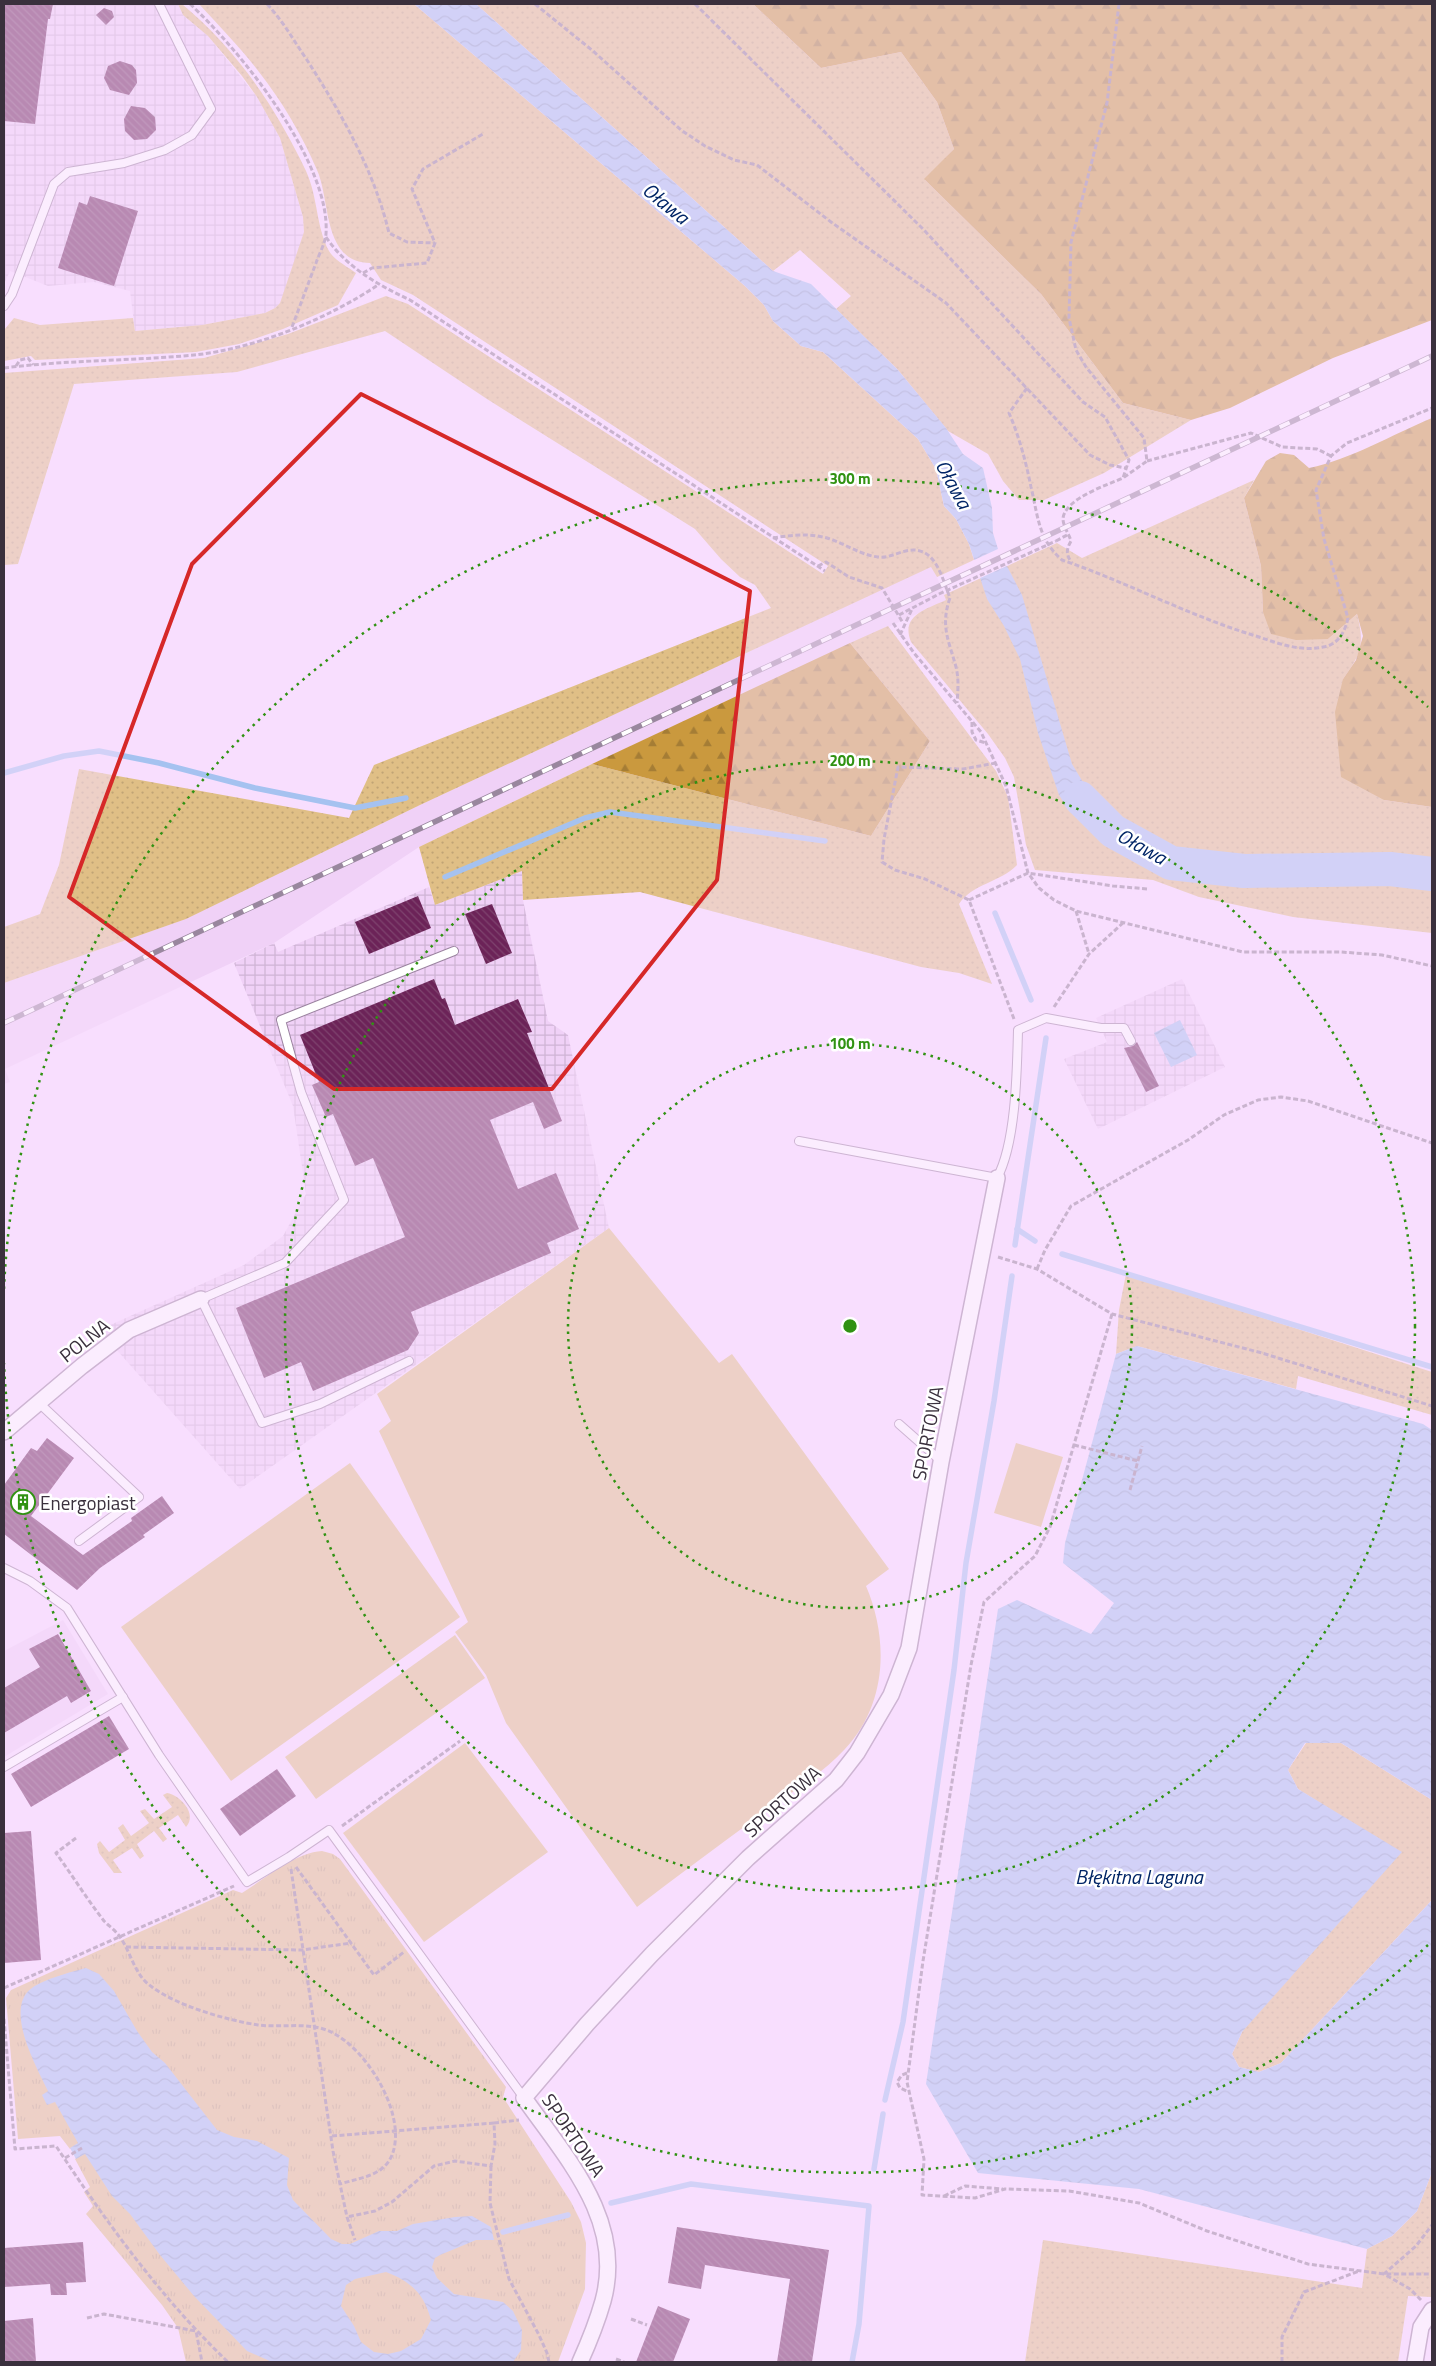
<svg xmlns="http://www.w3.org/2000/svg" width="1436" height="2366" font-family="'Titillium Web',sans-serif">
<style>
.built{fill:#f0d1f7}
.industrial{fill:url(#industrial-grid)}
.grass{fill:url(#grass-dots)}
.forest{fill:url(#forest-firs)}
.park{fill:url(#park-tufts)}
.garden{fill:#e0bf86}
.water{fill:url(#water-waves);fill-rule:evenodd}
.pier{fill:#f8defe}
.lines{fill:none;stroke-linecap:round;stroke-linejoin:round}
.stream{stroke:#a5c2f0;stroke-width:5.5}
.river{stroke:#a5c2f0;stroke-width:34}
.building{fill:url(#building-back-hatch)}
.lane-casing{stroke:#9b83a0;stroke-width:10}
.street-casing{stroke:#9b83a0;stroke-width:18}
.path{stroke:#938298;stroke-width:3;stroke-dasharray:5 2.5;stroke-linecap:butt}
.lane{stroke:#fff;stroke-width:8}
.street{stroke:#fff;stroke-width:15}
.rail-casing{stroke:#99879e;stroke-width:5.5}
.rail{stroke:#fff;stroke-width:4;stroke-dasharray:11;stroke-linecap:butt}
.path-bridge{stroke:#938298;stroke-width:3;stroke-dasharray:5 2.5;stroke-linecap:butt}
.marked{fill:none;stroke:#d62828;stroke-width:4;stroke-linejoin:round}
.ring{fill:none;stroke:#309212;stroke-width:2.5;stroke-dasharray:2.5 5}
.labels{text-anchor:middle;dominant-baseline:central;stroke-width:5;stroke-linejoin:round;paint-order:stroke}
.street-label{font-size:19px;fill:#3a303d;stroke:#fff}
.poi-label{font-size:19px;fill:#3a303d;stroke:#fff;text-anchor:start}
.water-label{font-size:20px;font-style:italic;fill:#002566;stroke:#fff}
.centre{fill:#309212;stroke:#fff;stroke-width:2.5}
.ring-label{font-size:15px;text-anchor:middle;font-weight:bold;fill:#309212;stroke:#fff;stroke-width:5;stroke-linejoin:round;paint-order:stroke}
</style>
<defs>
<pattern id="industrial-grid" width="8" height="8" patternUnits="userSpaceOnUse" patternTransform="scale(1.25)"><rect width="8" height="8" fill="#f0d1f7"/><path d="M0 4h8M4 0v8" fill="none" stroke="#cfb4d5"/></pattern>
<pattern id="grass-dots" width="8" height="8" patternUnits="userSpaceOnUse" patternTransform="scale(1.25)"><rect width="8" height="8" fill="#e0bf86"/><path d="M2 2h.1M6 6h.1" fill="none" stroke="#c1a475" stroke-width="1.8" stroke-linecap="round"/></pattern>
<pattern id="forest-firs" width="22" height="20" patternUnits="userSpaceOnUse" patternTransform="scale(1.25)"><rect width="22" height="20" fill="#ca993e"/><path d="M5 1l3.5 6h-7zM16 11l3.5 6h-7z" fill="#a57d35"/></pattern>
<pattern id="park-tufts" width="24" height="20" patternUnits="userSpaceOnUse" patternTransform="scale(1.25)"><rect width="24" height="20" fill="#e0bf86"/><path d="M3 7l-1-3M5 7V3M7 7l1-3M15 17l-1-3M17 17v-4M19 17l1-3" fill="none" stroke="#c1a475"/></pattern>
<pattern id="water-waves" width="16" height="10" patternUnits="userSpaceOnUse" patternTransform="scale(1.25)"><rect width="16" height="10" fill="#a5c2f0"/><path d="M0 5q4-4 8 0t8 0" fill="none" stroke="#879ec4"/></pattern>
<pattern id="building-back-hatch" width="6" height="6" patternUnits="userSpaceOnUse" patternTransform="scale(1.25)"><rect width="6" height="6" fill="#6c2358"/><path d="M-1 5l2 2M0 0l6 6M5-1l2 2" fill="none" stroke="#7e436e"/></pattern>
</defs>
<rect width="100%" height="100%" fill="#f8defe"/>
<!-- built -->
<g class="built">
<polygon points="932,566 947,600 592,764 419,847 274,943 5,1069 10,1082 4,1084 4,983 186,919 420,805"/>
<polygon points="63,1620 108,1694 4,1757 4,1651"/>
</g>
<!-- industrial -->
<g class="industrial">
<polygon points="4,4 178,4 183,15 208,36 257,97 280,138 303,217 304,232 301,247 280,303 275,308 265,313 202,325 135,331 130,291 94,282 48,286 10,271 4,284"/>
<polygon points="522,871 523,900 548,1021 568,1035 609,1228 240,1489 99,1330 244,1265 283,1236 306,1194 293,1106 234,963 274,943 278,952 429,887 435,905"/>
<polygon points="1182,979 1225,1067 1098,1129 1064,1059 1107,1042 1096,1018"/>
</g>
<!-- grass -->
<g class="grass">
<path d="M 178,4 L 182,4 C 237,50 275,106 306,171 C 318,197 316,227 329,251 C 334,260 348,267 356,273 L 338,305 L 283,329 L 239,344 L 196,352 L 35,360 L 31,356 L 4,361 L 4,330 L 14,318 L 40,325 L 133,318 L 135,331 L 202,325 L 265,313 L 275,308 L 280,303 L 304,232 L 303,217 L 280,138 L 257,97 L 242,76 L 208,36 L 183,15 Z"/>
<path d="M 199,4 L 414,4 L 745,286 L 764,305 L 773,321 L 801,346 L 823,352 L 918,439 L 936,469 L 944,506 L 956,519 L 969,544 L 974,560 L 937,577 L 931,567 L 420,805 L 186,919 L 4,983 L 4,927 L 40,914 L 59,865 L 79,769 L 349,818 L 374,765 L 771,608 L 755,585 L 740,577 L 721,559 L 695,529 L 487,399 L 385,331 L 237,372 L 74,384 L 18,564 L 4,565 L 4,373 L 204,358 L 288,334 L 386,296 L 408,304 L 823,574 L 828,566 L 413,295 L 381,280 L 370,263 C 322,262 331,201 317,170 C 303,137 282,101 259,72 C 241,48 219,26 199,4 Z"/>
<polygon points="476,4 753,4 821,68 901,52 937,102 954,149 925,180 1041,294 1123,403 1191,420 1104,473 1044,500 1019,500 1003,481 988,454 948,431 898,370 836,309 851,296 800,250 773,271"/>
<path d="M 1254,480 L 1244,498 L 1261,566 L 1263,612 L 1328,639 L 1357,614 C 1365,645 1361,654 1343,679 L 1384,800 L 1432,807 L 1432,933 L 1293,917 L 1199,897 L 1153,880 L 1035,870 L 1026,845 L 1014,777 L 1005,758 L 988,734 L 911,642 C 900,615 927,609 946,600 L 944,595 L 1057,543 L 1082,558 Z"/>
<path d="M 888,626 L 996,771 L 1008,797 L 1017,865 C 1001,882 972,884 959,904 L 992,984 L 959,973 L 921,967 L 640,892 L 523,900 L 522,871 L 435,905 L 419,847 L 592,764 L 871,836 L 930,741 L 850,643 Z"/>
<polygon points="1126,1274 1432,1372 1432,1415 1298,1376 1296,1389 1137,1346 1116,1354 1119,1310"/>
<polygon points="1306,1743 1341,1743 1432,1800 1432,1900 1281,2063 1259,2072 1239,2067 1232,2054 1242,2032 1320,1803 1298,1789 1288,1770"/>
<path d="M 167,1793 C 180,1795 198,1814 186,1827 L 178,1815 L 159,1828 L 167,1839 L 163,1842 L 154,1831 L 137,1844 L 144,1856 L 140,1859 L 132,1848 L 113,1860 L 122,1873 L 114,1873 L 99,1853 L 97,1844 L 100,1841 L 109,1852 L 125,1840 L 118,1828 L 123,1824 L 131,1836 L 149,1823 L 140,1811 L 145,1809 L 154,1819 L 172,1807 L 163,1795 Z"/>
<polygon points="1432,2172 1432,2297 1408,2296 1398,2362 1025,2362 1043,2240 1362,2288 1367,2249 1392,2236 1417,2211"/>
</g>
<!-- forest -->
<g class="forest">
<polygon points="753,4 1432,4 1432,320 1333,358 1230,408 1191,420 1123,403 1041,294 924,179 954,149 937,102 901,52 821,68"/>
<path d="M 1432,418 L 1432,807 L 1384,800 L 1341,777 L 1335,712 L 1343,679 L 1356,660 L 1363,636 L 1357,614 L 1328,639 L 1296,640 L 1271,634 L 1263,612 L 1261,566 L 1244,498 L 1266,461 L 1280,453 L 1294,455 L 1309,468 C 1352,459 1391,435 1432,418 Z"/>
<polygon points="850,643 930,741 871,836 592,764"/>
</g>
<!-- park -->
<path class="park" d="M 322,1851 L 333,1854 L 340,1859 L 506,2087 L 503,2097 L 571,2202 L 581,2222 L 586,2243 L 585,2289 L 558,2362 L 186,2362 L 178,2328 L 162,2305 L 86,2214 L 93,2206 L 84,2192 L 90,2187 L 75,2159 L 85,2153 L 79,2144 L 70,2149 L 60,2136 L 18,2139 L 6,1998 L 11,1990 L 233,1890 L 242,1893 C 266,1878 294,1853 322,1851 Z"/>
<!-- garden -->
<g class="garden">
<path d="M 609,1228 L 719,1363 L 732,1354 L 889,1569 L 866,1586 C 889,1640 887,1704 845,1749 C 821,1775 787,1795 759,1816 C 718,1846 677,1876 637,1907 L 506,1723 L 486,1675 L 455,1632 L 468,1622 L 379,1431 L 391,1421 L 377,1394 Z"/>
<polygon points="1016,1443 1063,1457 1041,1527 994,1513"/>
<polygon points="350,1463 460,1617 231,1781 121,1627"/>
<polygon points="455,1635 485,1678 316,1799 285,1757"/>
<polygon points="465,1743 548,1852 424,1942 343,1833"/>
</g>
<!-- water -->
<g class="water">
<polygon points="414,4 476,4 773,271 811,284 898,370 946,428 963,454 983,468 992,508 993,533 998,549 1022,595 1072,764 1095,802 1119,823 1108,837 1070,812 1059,795 1038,733 1020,659 1004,626 987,599 969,544 956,519 944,506 936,469 918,439 823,352 801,346 773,321 764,305 745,286"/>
<polygon points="1180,1020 1197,1055 1171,1067 1154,1033"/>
<polygon points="1137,1346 1423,1424 1432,1430 1432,1800 1341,1743 1305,1743 1288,1770 1298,1789 1402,1852 1242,2032 1232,2054 1239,2067 1259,2072 1281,2063 1432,1900 1432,2172 1417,2211 1392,2236 1367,2249 1139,2189 978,2173 926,2084 998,1609 1017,1600 1091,1634 1114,1603 1063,1563 1065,1543 1116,1354"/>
<path d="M 86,1968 L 99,1974 L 114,1991 L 137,2031 L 152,2052 L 165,2063 L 217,2130 L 234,2137 L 257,2141 L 289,2158 L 287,2185 L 293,2200 L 331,2239 L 342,2244 L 350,2244 L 379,2231 L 397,2231 L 413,2224 L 455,2217 L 472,2216 L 491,2227 L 494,2240 L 476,2240 L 440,2255 L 435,2258 L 432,2267 L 437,2278 L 454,2294 L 503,2302 L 513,2311 L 522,2330 L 521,2350 L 513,2362 L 272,2362 L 247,2351 L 194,2296 L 160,2255 L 130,2214 L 112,2196 L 85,2154 L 76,2159 L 70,2148 L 78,2143 L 55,2102 L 47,2105 L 42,2095 L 48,2091 C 37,2068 3,2008 32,1988 C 44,1979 71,1972 86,1968 ZM 386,2272 C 412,2282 424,2294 431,2320 L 421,2339 L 401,2351 L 388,2354 L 374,2352 L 361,2342 L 354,2326 L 341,2306 L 346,2285 L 355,2279 Z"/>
</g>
<!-- pier -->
<polygon class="pier" points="1000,548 1009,565 978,579 972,561"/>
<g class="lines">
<!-- stream -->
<g class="stream">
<polyline points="4,773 64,756 99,751 159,763 255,788 355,808 406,798"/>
<polyline points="445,877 585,818 610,812 825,841"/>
<polyline points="995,913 1031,1000"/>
<polyline points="1017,1229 1035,1241"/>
<polyline points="1015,1245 1046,1038"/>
<polyline points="1062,1254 1432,1367"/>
<polyline points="885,2100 903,2022 954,1670 966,1563 994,1401 1012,1276"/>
<polyline points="874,2169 883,2114"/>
<polyline points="611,2203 691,2184 869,2206 859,2324 852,2362"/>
<polyline points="503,2232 568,2215"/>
</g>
<!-- river -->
<polyline class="river" points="1080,798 1113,831 1171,863 1244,871 1390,869 1432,874"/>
</g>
<!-- building -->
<g class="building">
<polygon points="4,4 53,4 50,19 48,19 35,124 4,121"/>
<polygon points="104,8 112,11 114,17 106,25 96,15"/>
<polygon points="120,61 132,65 136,70 137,83 129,95 110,90 104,78 108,66"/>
<polygon points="131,106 145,108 155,117 156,130 147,139 134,140 125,131 124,119"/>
<polygon points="90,196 138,211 114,286 58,268 79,202 87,205"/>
<polygon points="418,896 431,928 369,954 355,922"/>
<polygon points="492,904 512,953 486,964 465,914"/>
<polygon points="434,979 442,999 445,998 455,1025 518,999 532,1032 527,1033 562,1121 544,1129 533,1102 490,1120 518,1189 556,1173 579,1229 547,1243 551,1253 411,1312 419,1333 408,1350 313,1391 301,1362 264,1378 236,1308 405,1237 373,1158 355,1166 333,1114 326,1117 312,1085 319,1082 300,1035"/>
<polygon points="1137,1042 1159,1086 1146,1092 1124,1048 1133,1046"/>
<polygon points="47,1438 74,1458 31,1516 83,1555 132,1521 131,1518 162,1496 174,1513 143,1535 145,1537 100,1568 77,1590 4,1534 4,1485 31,1448 37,1451"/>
<polygon points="58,1634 91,1691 71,1703 67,1696 4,1733 4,1688 40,1667 29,1649"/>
<polygon points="109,1716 129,1749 31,1807 11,1774"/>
<polygon points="277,1769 296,1796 240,1836 220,1809"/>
<polygon points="31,1831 41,1960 4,1963 4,1833"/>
<polygon points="677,2227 829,2250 812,2362 777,2362 790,2279 705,2265 701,2289 668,2283"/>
<polygon points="83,2242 86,2282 66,2283 67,2295 51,2295 50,2284 4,2287 4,2248"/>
<polygon points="658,2306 690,2319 673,2362 636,2362"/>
<polygon points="33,2318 36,2362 4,2362 4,2321"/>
</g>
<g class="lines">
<defs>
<g id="lane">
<polyline points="4,306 12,294 54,184 68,172 124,163 165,150 192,135 211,109 159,4"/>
<path d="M 799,1141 L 997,1178 C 1016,1143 1017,1071 1018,1030 L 1046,1018 L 1101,1028 L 1124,1028 L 1131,1041"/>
<polyline points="409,1361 320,1404 262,1423 201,1299 285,1263 344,1200 301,1092 281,1020 454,951"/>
<polyline points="39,1403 139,1497 79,1541"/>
<polyline points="899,1424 941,1461"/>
<polyline points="4,1568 30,1581 67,1608 159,1755 247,1882 289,1857 329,1830 524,2098"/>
<polyline points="4,1767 123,1697"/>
</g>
<g id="street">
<polyline points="4,1432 82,1366 129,1330 201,1299"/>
<path d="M 580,2362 C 589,2342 597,2322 603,2301 C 625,2221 567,2159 524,2098 L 587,2024 L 652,1954 L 748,1858 L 836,1780 L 857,1753 L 891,1695 L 909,1648 L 941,1462 L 997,1178"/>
<polyline points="1415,2362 1421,2327 1432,2310"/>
</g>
</defs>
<!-- lane casing -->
<use href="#lane" class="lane-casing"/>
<!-- street casing -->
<use href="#street" class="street-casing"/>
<!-- path -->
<g class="path">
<path d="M 190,4 C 240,50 331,163 326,234 C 325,244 319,254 316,263 C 308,284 300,306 292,327"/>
<path d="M 267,4 C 283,21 294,41 307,60 C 341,113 374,170 389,233 L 407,242 L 435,243"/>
<polyline points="535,4 593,51 681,130 705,146 734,160 757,165 831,222 946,303 1090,455 1110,465 1126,468"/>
<path d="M 695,4 L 923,229 L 1083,402 L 1105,417 L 1129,460 L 1123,478 C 1107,485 1064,499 1063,519 C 1063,526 1069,534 1071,541 C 1066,550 1066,555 1072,563"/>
<polyline points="1119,4 1107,103 1071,242 1069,318 1076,350 1086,367 1144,438 1147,461 1123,478"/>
<path d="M 326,237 C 346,267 378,285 410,300 L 825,571"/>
<polyline points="363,273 372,268 427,263 435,243 412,189 423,169 483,134"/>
<polyline points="16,366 20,360 28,358 33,365"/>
<path d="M 4,368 C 67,360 131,361 194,355 C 255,349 327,319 378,285"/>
<path d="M 1027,388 L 1009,413 C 1019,436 1026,462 1031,487 C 1038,516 1038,539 1062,560 C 1127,582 1189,616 1256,636 C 1277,643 1300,652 1323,647 C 1338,645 1345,632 1348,618 L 1324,539 L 1316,490 L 1331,456 L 1347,443 L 1432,408"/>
<polyline points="1147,461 1251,433 1282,447 1317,449 1331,456"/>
<path d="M 773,538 C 791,535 809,533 827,538 C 844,543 860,555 878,557 C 893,559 907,545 923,552 C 938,558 944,583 950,598 C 940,626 949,641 956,667 C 959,679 958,691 957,703"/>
<polyline points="1056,541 1069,534"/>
<polyline points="818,566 826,562 849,577 882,588 903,623"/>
<polyline points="899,615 939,594"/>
<polyline points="893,623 914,653 981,732 1006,786 1028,873 1039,888 1054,900 1076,911 1243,952 1341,952 1382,955 1432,966"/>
<polyline points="900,635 912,609"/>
<polyline points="972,722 972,732 976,740 986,743"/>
<polyline points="996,763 963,769 898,767 884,839 882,862 895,870 925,879 969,900 1014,1019"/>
<polyline points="969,900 1028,873 1113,886 1148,889"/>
<polyline points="1076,911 1089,954"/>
<polyline points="1054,1007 1089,954 1124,922"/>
<polyline points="998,1257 1037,1269 1112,1314 1262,1353 1432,1406"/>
<polyline points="1037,1269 1045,1250 1071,1206 1188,1140 1224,1115 1258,1100 1281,1097 1308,1101 1432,1143"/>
<polyline points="1112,1314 1050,1527 1035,1556 984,1602 971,1665 923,1961 907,2082 924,2159 922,2195 975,2198 1005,2189 1069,2191 1139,2203 1207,2231 1308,2264 1384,2274 1432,2274"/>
<polyline points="1074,1445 1138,1461"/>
<polyline points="1130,1490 1142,1446"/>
<polyline points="342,1826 460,1741"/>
<path d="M 76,1838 L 56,1853 C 72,1875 87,1899 104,1921 C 109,1926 116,1931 120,1937 C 132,1954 134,1975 152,1987 C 178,2006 226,2020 258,2025 C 282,2028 311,2021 333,2033 C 366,2050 400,2105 395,2143 C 391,2175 366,2176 340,2184"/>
<polyline points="296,1867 374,1975 404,1952"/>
<polyline points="291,1869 333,2151 347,2217 355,2240"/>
<polyline points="126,1947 302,1950 351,1943"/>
<polyline points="4,1988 234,1886"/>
<path d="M 4,2019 L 15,2149 L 56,2146 C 107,2223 161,2298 228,2362"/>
<polyline points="907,2073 902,2075 897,2082 900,2088 909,2092"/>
<polyline points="494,2123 519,2120"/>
<polyline points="332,2136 494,2123 495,2144 491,2166 455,2161 434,2166 392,2202 375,2211 347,2217"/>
<polyline points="65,2158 82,2148"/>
<polyline points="491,2166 490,2203 509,2279 539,2335 547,2353 549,2362"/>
<polyline points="944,2196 965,2186 1003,2189"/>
<polyline points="1421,2300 1410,2289 1384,2274 1416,2246 1432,2225"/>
<polyline points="87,2318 104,2314 196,2331 202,2362"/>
<polyline points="631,2319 647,2325"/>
<polyline points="616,2359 624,2362"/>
<polyline points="1282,2362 1282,2337 1304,2292 1359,2271"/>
</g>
<!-- lane -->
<use href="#lane" class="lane"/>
<!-- street -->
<use href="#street" class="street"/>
<defs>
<polyline id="rail" points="4,1023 1432,356"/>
</defs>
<!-- rail casing -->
<use href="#rail" class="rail-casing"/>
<!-- rail -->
<use href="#rail" class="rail"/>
<!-- path-bridge -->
<polyline class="path-bridge" points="939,594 1056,541"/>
</g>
<!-- marked area -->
<path d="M0 0H1436V2366H0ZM 361,394 L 750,591 L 717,880 L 552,1089 L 334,1089 L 69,897 L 192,564 Z" fill="#f8defe" fill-opacity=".55" fill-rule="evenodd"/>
<path class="marked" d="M 361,394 L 750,591 L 717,880 L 552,1089 L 334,1089 L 69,897 L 192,564 Z"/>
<!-- distance rings -->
<g class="ring">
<circle cx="850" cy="1326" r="282"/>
<circle cx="850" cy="1326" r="565"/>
<path d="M1428 1945A847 847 0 0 1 4 1363M4 1289A847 847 0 0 1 1428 707"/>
</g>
<!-- icons -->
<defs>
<symbol id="building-ring" viewBox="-11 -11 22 22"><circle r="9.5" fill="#fff" stroke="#309212" stroke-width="1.5"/><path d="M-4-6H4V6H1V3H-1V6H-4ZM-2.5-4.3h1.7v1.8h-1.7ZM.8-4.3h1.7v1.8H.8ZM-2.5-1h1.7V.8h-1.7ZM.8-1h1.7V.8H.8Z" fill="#309212"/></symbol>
</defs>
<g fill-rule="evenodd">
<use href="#building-ring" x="9" y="1488" width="28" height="28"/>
</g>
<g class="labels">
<!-- street labels -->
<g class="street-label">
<text transform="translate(84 1340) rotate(-38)">POLNA</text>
<text transform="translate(927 1433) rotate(-79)">SPORTOWA</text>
<text transform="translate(782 1801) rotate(-42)">SPORTOWA</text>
<text transform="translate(574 2135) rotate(56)">SPORTOWA</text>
</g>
<!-- poi labels -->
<g class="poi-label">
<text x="40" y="1502">Energopiast</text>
</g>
<!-- water labels -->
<g class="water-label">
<text transform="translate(666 203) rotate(39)">Oława</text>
<text transform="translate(954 484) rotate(61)">Oława</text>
<text transform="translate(1142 846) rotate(29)">Oława</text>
<text x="1139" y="1876">Błękitna Laguna</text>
</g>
</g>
<circle cx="850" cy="1326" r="8" class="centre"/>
<g class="ring-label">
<text x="850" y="484">300 m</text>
<text x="850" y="766">200 m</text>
<text x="850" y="1049">100 m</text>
</g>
<!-- border -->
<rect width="1436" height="2366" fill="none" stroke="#3a303d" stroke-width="10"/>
</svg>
